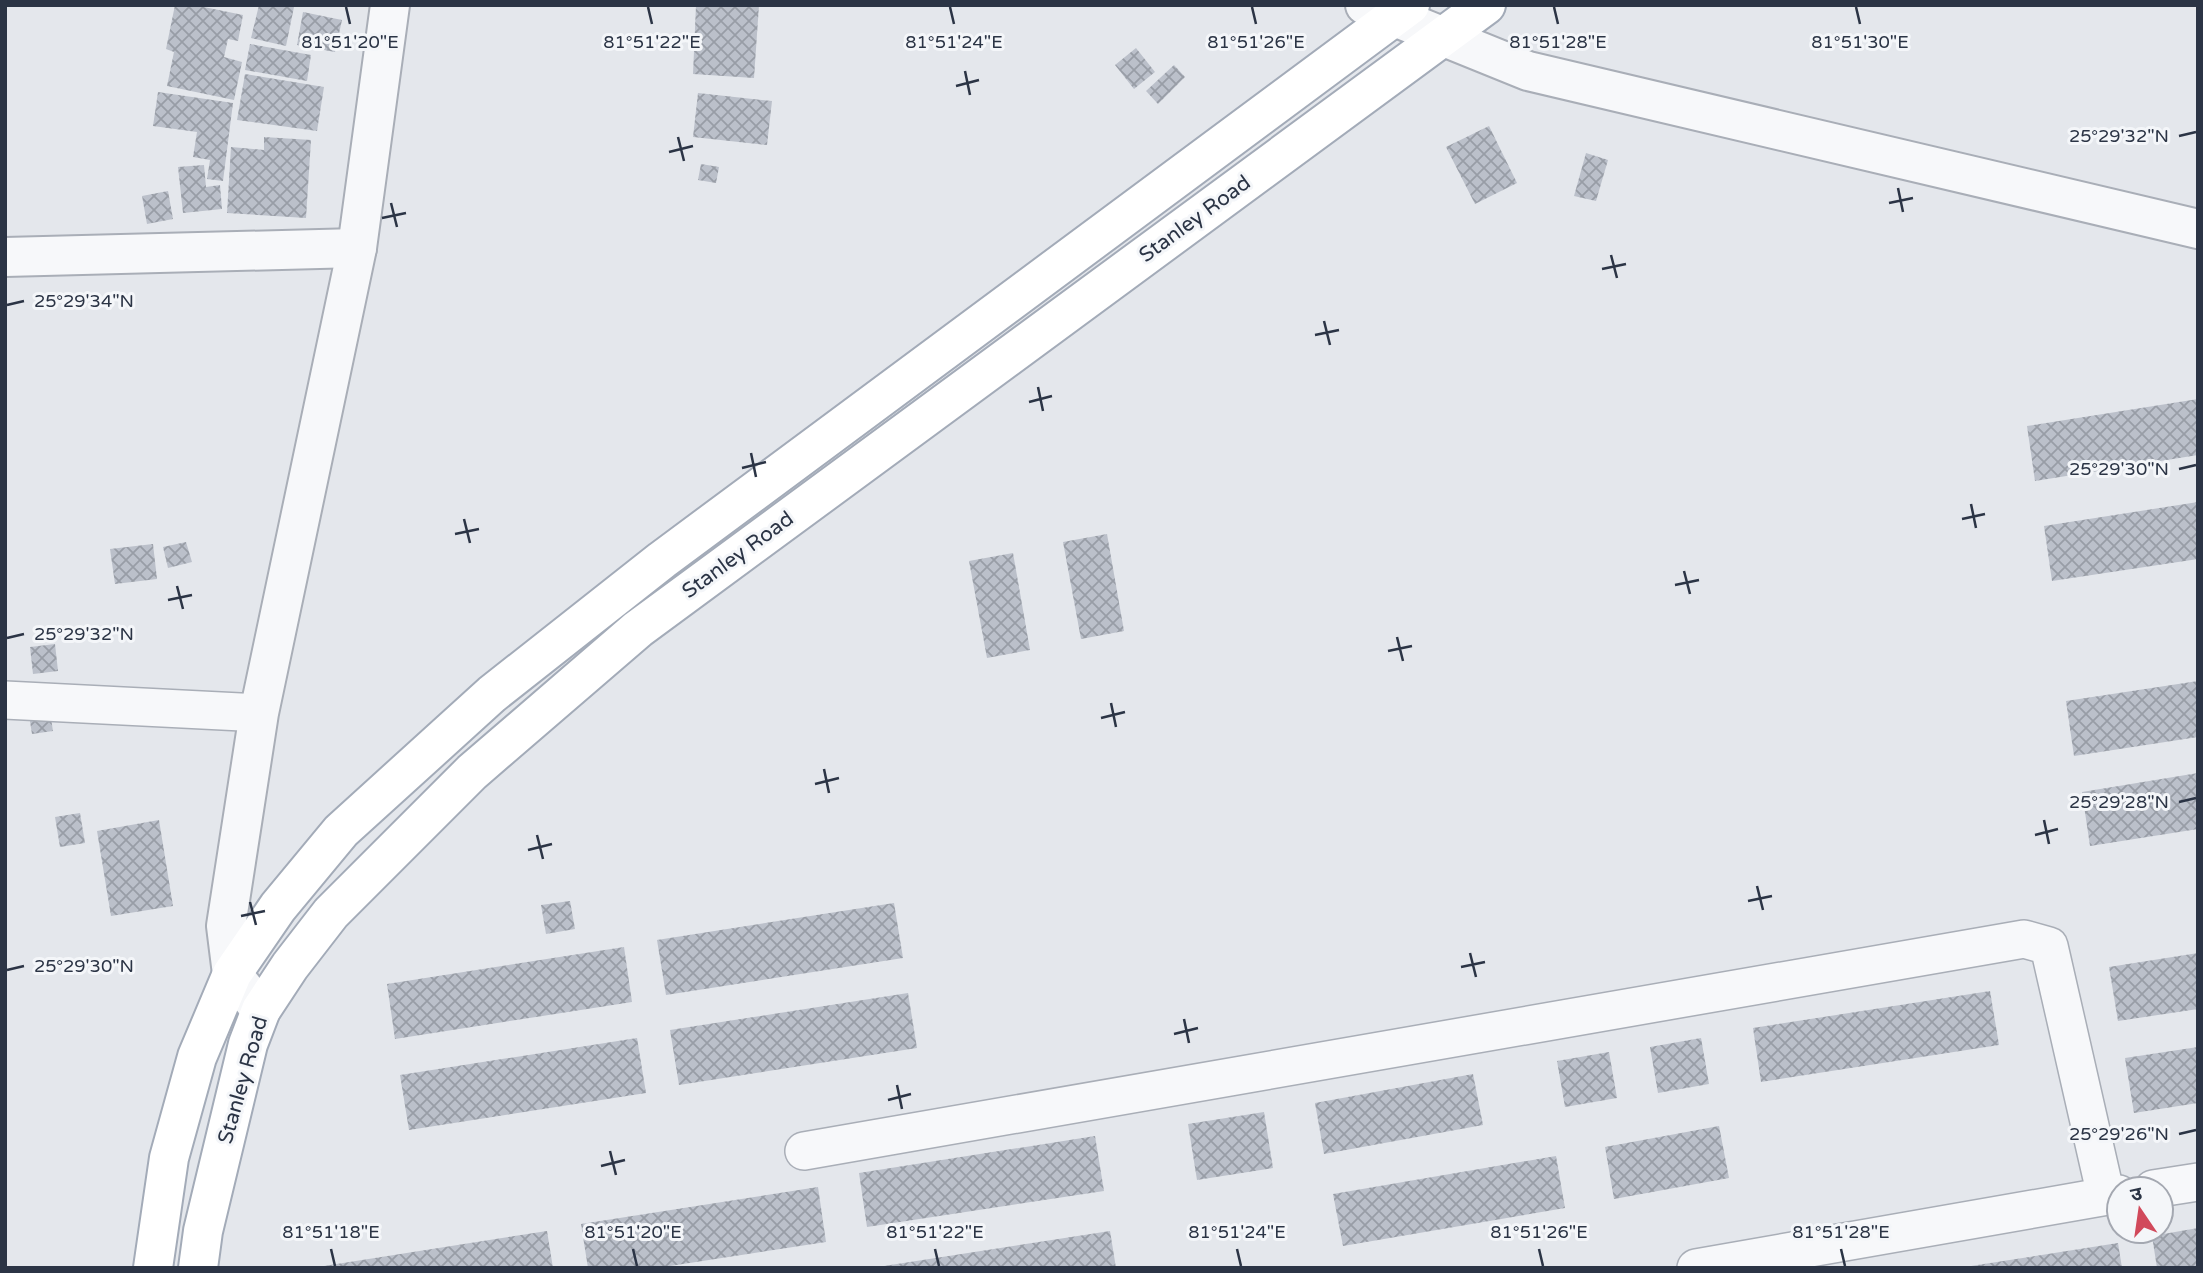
<svg xmlns="http://www.w3.org/2000/svg" width="2203" height="1273" font-family="'Varela Round','Noto Sans Devanagari',sans-serif">
<style>
.building{fill:url(#building-cross-hatch)}
.lines{fill:none;stroke-linecap:round;stroke-linejoin:round}
.minor-casing{stroke:#a9aeb7;stroke-width:40}
.tertiary-casing{stroke:#a9aeb7;stroke-width:42}
.primary-casing{stroke:#a3abb8;stroke-width:42}
.minor{stroke:#f7f8fa;stroke-width:37}
.tertiary{stroke:#f7f8fa;stroke-width:38}
.primary{stroke:#fff;stroke-width:38}
.ticks{fill:none;stroke:#2b3445;stroke-width:2.5}
.labels{text-anchor:middle;dominant-baseline:central;stroke-width:6;stroke-linejoin:round;paint-order:stroke}
.street-label{font-size:21px;fill:#2b3445;stroke:#f4f6f9}
.ticks-label{font-size:18px;text-anchor:middle;fill:#2b3445;stroke:#f4f6f9;stroke-width:6;stroke-linejoin:round;paint-order:stroke}
</style>
<defs>
<pattern id="building-cross-hatch" width="8" height="8" patternUnits="userSpaceOnUse" patternTransform="scale(1.75)"><rect width="8" height="8" fill="#bbc0ca"/><path d="M0 0l8 8M0 8l8-8" fill="none" stroke="#989da6"/></pattern>
</defs>
<rect width="100%" height="100%" fill="#e4e7ec"/>
<!-- building -->
<g class="building">
<polygon points="175,5 194,5 243,15 238,41 228,39 224,57 242,62 234,100 167,86 174,52 166,49"/>
<polygon points="259,5 294,7 286,46 251,38"/>
<polygon points="696,5 759,5 754,78 693,74"/>
<polygon points="303,12 342,20 335,52 297,45"/>
<polygon points="250,44 311,55 307,81 245,70"/>
<polygon points="1136,48 1155,72 1134,89 1115,65"/>
<polygon points="1174,65 1185,77 1158,104 1146,91"/>
<polygon points="245,74 324,87 317,131 237,120"/>
<polygon points="158,92 233,103 223,181 207,179 210,160 193,157 197,132 153,126"/>
<polygon points="698,93 772,101 767,145 693,137"/>
<polygon points="1489,126 1517,183 1475,204 1446,147"/>
<polygon points="264,137 311,140 306,218 227,213 231,147 264,150"/>
<polygon points="1586,153 1608,160 1596,201 1574,196"/>
<polygon points="701,164 719,167 716,183 698,180"/>
<polygon points="204,165 206,187 220,185 222,209 183,213 178,167"/>
<polygon points="168,191 173,219 147,224 142,196"/>
<polygon points="2198,399 2198,455 2035,481 2027,426"/>
<polygon points="2198,502 2198,559 2052,581 2044,526"/>
<polygon points="1107,534 1124,631 1081,639 1063,542"/>
<polygon points="186,542 192,562 168,568 163,547"/>
<polygon points="153,544 157,579 115,584 110,549"/>
<polygon points="1013,553 1030,650 987,658 969,561"/>
<polygon points="55,644 58,671 33,674 30,647"/>
<polygon points="2198,681 2198,737 2074,756 2066,701"/>
<polygon points="50,712 53,731 32,734 29,715"/>
<polygon points="2198,773 2198,829 2090,846 2082,792"/>
<polygon points="80,813 85,843 60,847 55,817"/>
<polygon points="159,820 173,906 111,916 97,831"/>
<polygon points="570,901 575,929 546,934 541,905"/>
<polygon points="894,903 903,958 666,995 657,940"/>
<polygon points="624,947 632,1002 395,1039 387,984"/>
<polygon points="2198,953 2198,1009 2118,1021 2109,967"/>
<polygon points="1990,991 1999,1045 1761,1082 1753,1028"/>
<polygon points="908,993 917,1048 679,1085 670,1030"/>
<polygon points="637,1038 646,1093 409,1130 400,1075"/>
<polygon points="1701,1038 1709,1084 1658,1093 1650,1047"/>
<polygon points="2198,1047 2198,1103 2134,1113 2125,1058"/>
<polygon points="1609,1052 1617,1098 1565,1107 1557,1061"/>
<polygon points="1473,1074 1483,1125 1324,1154 1315,1103"/>
<polygon points="1264,1112 1273,1168 1197,1180 1188,1124"/>
<polygon points="1719,1126 1729,1178 1614,1199 1605,1147"/>
<polygon points="1095,1136 1104,1191 867,1227 859,1173"/>
<polygon points="1556,1156 1565,1208 1343,1246 1333,1194"/>
<polygon points="818,1187 826,1242 657,1268 588,1268 581,1224"/>
<polygon points="2198,1228 2198,1268 2157,1268 2152,1236"/>
<polygon points="547,1231 553,1268 324,1268 324,1266"/>
<polygon points="1110,1231 1116,1268 884,1268 884,1266"/>
<polygon points="2118,1243 2122,1268 1971,1268 1971,1266"/>
</g>
<g class="lines">
<defs>
<g id="minor">
<polyline points="5,700 259,713"/>
<polyline points="804,1151 2024,939 2049,946 2106,1196"/>
<polyline points="2153,1189 2198,1182"/>
<polyline points="1696,1268 2119,1194"/>
</g>
<g id="tertiary">
<polyline points="1365,5 1528,71 2198,229"/>
<polyline points="5,257 357,248"/>
<polyline points="261,1010 232,974 226,926 259,713 357,248 390,5"/>
</g>
<g id="primary">
<polyline points="153,1268 169,1158 197,1057 232,974 278,907 341,831 492,694 662,560 1410,5"/>
<polyline points="198,1268 203,1231 248,1044 261,1010 290,966 331,913 472,772 638,629 1486,5"/>
</g>
</defs>
<!-- minor casing -->
<use href="#minor" class="minor-casing"/>
<!-- tertiary casing -->
<use href="#tertiary" class="tertiary-casing"/>
<!-- primary casing -->
<use href="#primary" class="primary-casing"/>
<!-- minor -->
<use href="#minor" class="minor"/>
<!-- tertiary -->
<use href="#tertiary" class="tertiary"/>
<!-- primary -->
<use href="#primary" class="primary"/>
</g>
<!-- ticks -->
<path class="ticks" d="M 346,7 L 350,24M 648,7 L 652,24M 950,7 L 954,24M 1252,7 L 1256,24M 1554,7 L 1558,24M 1856,7 L 1860,24M 965,71 L 970,95M 956,86 L 979,80M 2179,136 L 2196,132M 678,137 L 684,161M 669,152 L 693,146M 1898,188 L 1903,212M 391,203 L 397,227M 1889,203 L 1913,198M 382,218 L 406,213M 1611,255 L 1617,278M 1602,269 L 1626,264M 7,305 L 24,301M 1324,321 L 1330,345M 1315,335 L 1339,330M 1038,387 L 1043,411M 1029,402 L 1052,396M 751,453 L 756,477M 742,468 L 766,462M 2179,469 L 2196,465M 1971,504 L 1976,528M 464,519 L 470,543M 1962,519 L 1985,514M 455,534 L 479,529M 1684,571 L 1690,594M 1675,585 L 1699,580M 177,586 L 183,609M 168,600 L 192,595M 1397,637 L 1403,661M 7,638 L 24,634M 1388,651 L 1412,646M 1111,703 L 1116,727M 1101,718 L 1125,712M 824,769 L 829,793M 815,784 L 839,778M 2179,802 L 2196,798M 2044,820 L 2049,844M 537,835 L 543,859M 2035,835 L 2058,829M 528,850 L 552,844M 1757,886 L 1763,910M 1748,901 L 1772,896M 250,902 L 256,925M 241,916 L 265,911M 1470,953 L 1476,977M 1461,967 L 1485,962M 7,970 L 24,966M 1184,1019 L 1189,1043M 1174,1034 L 1198,1028M 897,1085 L 902,1109M 888,1100 L 911,1094M 2179,1134 L 2196,1130M 610,1151 L 616,1175M 601,1166 L 625,1160M 331,1249 L 335,1266M 633,1249 L 637,1266M 935,1249 L 939,1266M 1237,1249 L 1241,1266M 1539,1249 L 1543,1266M 1841,1249 L 1845,1266"/>
<g class="labels">
<!-- street labels -->
<g class="street-label">
<text transform="translate(1195 219) rotate(-36)">Stanley Road</text>
<text transform="translate(738 555) rotate(-36)">Stanley Road</text>
<text transform="translate(243 1080) rotate(-74)">Stanley Road</text>
</g>
</g>
<g class="ticks-label">
<text x="350" y="48">81°51'20"E</text>
<text x="652" y="48">81°51'22"E</text>
<text x="954" y="48">81°51'24"E</text>
<text x="1256" y="48">81°51'26"E</text>
<text x="1558" y="48">81°51'28"E</text>
<text x="1860" y="48">81°51'30"E</text>
<text x="2119" y="142">25°29'32"N</text>
<text x="84" y="307">25°29'34"N</text>
<text x="2119" y="475">25°29'30"N</text>
<text x="84" y="640">25°29'32"N</text>
<text x="2119" y="808">25°29'28"N</text>
<text x="84" y="972">25°29'30"N</text>
<text x="2119" y="1140">25°29'26"N</text>
<text x="331" y="1238">81°51'18"E</text>
<text x="633" y="1238">81°51'20"E</text>
<text x="935" y="1238">81°51'22"E</text>
<text x="1237" y="1238">81°51'24"E</text>
<text x="1539" y="1238">81°51'26"E</text>
<text x="1841" y="1238">81°51'28"E</text>
</g>
<!-- border -->
<rect width="2203" height="1273" fill="none" stroke="#2b3445" stroke-width="14"/>
<!-- north arrow -->
<g transform="translate(2140 1210) rotate(347)"><circle r="33" fill="#f4f6f9" stroke="#a4a8b1" stroke-width="2"/>
<path d="M0-5L12 26L0 18L-12 26Z" fill="#d1495b"/>
<text y="-10" font-size="19" font-weight="bold" text-anchor="middle" fill="#2b3445">उ</text>
</g>
</svg>
